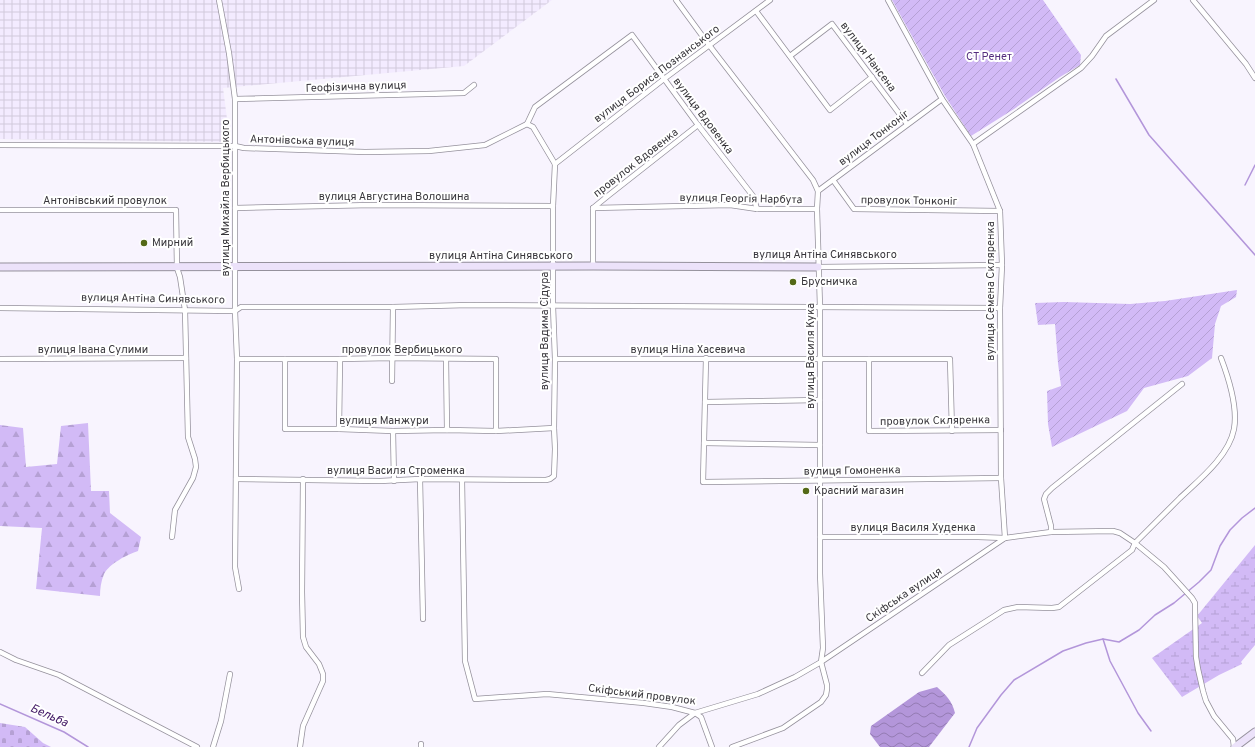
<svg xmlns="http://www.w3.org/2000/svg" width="1255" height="747" font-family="Overpass,sans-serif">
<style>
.industrial{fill:url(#industrial-grid)}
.forest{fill:url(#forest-firs)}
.wetland{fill:url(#wetland-marsh)}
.cemetery{fill:url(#cemetery-stones)}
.garden{fill:url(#garden-furrows)}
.water{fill:url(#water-waves)}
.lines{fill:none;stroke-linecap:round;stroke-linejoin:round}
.stream{stroke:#b396da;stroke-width:1.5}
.street-casing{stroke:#95919c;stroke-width:6}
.secondary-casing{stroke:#95919c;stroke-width:9}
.street{stroke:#fff;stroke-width:4.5}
.secondary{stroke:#ece2fa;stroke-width:7}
.poi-dot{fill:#546917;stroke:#fff;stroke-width:1.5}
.labels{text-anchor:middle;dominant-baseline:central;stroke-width:4;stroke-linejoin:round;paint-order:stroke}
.street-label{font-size:11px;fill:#38363b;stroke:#fff}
.park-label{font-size:11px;fill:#552e7f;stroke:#fff}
.poi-label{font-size:11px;fill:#38363b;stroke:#fff;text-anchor:start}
.water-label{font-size:12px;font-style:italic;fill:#3c1161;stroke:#fff}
</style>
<defs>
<pattern id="industrial-grid" width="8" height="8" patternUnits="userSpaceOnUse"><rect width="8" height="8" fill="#f3ebff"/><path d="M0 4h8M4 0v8" fill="none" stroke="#d1cadb"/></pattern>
<pattern id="forest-firs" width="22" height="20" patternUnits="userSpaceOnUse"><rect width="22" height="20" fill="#d2baf6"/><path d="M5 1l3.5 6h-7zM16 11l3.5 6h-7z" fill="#b5a0d4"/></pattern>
<pattern id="wetland-marsh" width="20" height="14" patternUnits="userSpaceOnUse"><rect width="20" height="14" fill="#d2baf6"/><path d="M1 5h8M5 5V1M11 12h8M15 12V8" fill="none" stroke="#b5a0d4"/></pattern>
<pattern id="cemetery-stones" width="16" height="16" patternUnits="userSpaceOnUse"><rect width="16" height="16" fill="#d2baf6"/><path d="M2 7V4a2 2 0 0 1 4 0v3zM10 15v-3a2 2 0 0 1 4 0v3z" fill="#b5a0d4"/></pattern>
<pattern id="garden-furrows" width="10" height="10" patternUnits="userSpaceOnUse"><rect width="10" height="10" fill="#d2baf6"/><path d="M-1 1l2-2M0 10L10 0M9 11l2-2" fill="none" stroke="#b5a0d4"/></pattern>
<pattern id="water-waves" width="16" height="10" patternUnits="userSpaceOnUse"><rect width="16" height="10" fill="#b396da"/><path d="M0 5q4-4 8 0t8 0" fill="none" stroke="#937bb2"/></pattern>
</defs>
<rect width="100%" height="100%" fill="#f8f4fe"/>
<!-- industrial -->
<polygon class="industrial" points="0,0 552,0 464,66 223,88 230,142 0,139"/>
<!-- forest -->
<path class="forest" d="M 88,423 L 91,491 L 109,491 L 110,513 L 141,537 L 138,551 C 128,554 109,564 104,574 C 101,581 100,589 100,596 L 36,589 L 42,528 L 0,526 L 0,425 L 23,428 L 26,467 L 57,464 L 61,426 Z"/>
<!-- wetland -->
<polygon class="wetland" points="1255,545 1255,645 1241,662 1242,664 1219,675 1182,697 1152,658 1202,623 1197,616"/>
<!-- cemetery -->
<polygon class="cemetery" points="0,723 25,727 43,743 51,747 0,747"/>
<!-- garden -->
<g class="garden">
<polygon points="892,0 1043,0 1081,55 1080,65 1060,77 1014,109 971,136 945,96"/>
<polygon points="1237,290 1236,297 1221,306 1215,324 1212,358 1188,376 1144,388 1127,411 1052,447 1048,424 1047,391 1061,386 1058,363 1055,324 1038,325 1035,303 1064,302 1130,304 1165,301"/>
</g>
<!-- water -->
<path class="water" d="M 937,687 C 946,695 952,701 955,713 L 929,747 L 880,747 L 870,734 L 871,726 L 919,692 Z"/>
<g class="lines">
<!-- stream -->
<g class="stream">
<polyline points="1116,79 1149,135 1255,255"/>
<polyline points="1245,185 1255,165"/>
<polyline points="1103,639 1110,661 1138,713 1151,731"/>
<polyline points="0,704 64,732 88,747"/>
<polyline points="969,747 977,728 1001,695 1014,680 1063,651 1086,643 1103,639 1119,642 1139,630 1155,615 1174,603 1199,582 1211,570 1220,546 1230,530 1242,518 1255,508"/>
</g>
<defs>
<g id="street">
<polyline points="219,0 229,53 235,99 235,311 237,359 235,567 239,589"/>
<polyline points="676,0 709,45 813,180 818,191 817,209 820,307 820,573 823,648 821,662 827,685 827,689 826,695 821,702 783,728 732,747"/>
<polyline points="888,0 942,99 973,144 1000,211 1002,265 1000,308 1001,478 1005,538"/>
<polyline points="1193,0 1246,64 1255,78"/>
<polyline points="756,11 830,110 872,77"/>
<polyline points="790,56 832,24 907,124"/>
<polyline points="235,99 464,93 474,85"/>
<polyline points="527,124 535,107 632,35 698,125 753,196 757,209"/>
<polyline points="973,144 1081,68 1092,56 1106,36 1154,0"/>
<polyline points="0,145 235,146 244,148 365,152 429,151 485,145 527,124"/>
<polyline points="555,164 664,79 770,0"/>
<polyline points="833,180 854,209 1000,211"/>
<polyline points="818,191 942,99"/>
<polyline points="235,208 373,205 553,206"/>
<polyline points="593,208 730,205 757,209 817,209"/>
<polyline points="0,210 176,210 177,268 180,277 185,310 188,437 195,459 196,467 193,478 175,510 172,537"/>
<polyline points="593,266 593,208 609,195 698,125"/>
<polyline points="818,267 1002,265"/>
<polyline points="0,308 235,311 241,307 393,307 469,305 1000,308"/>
<polyline points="706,358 703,482 1001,478"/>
<polyline points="0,359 186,358"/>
<polyline points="237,359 340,359 392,358 496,359 496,431"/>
<polyline points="285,359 285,429 339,429 393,431 447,430 496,431 554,428"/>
<polyline points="446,359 447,430"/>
<polyline points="555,359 950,359 952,431"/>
<polyline points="869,359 869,431 1001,430"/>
<polyline points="392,381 393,307"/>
<polyline points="705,402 820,400"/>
<polyline points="339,429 340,359"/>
<polyline points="393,431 394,481"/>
<polyline points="704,443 820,445"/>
<polyline points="236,479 380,481 420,479 546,480 550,479 554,476 555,449 554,428 555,359 553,306 553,206 555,164 533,127 527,124"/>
<polyline points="420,479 423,619"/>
<polyline points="462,480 465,661 475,699 547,694 644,703 672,707 695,713 758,694 795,677 821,662 1005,538 1051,532 1113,531 1120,533 1135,543 1164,567 1192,598 1195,603 1195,609 1196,657 1198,669 1203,691 1206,701 1214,716 1233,739 1234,747"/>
<polyline points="1051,532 1051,526 1044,499 1046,494 1052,488 1182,384"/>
<polyline points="820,537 978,537 1005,538"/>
<polyline points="0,652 16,660 59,675 197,747"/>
<path d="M 922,673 L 949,645 L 1004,610 L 1018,607 L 1052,608 L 1059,607 L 1132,550 L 1135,543 C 1150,528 1165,513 1180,498 C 1199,480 1229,456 1234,429 C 1238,407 1229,379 1221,358"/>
<polyline points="213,747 221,721 230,674"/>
<polyline points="300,747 303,726 323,681 323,674 319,664 306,647 303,637 302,592 303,479"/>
<polyline points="421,747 421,744"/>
<polyline points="659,747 679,725 695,713 701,717 712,747"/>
</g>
<g id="secondary">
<polyline points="0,267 593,266 818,267"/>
<polyline points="1235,747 1255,732"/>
</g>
</defs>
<!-- street casing -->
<use href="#street" class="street-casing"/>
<!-- secondary casing -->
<use href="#secondary" class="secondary-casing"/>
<!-- street -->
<use href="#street" class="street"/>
<!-- secondary -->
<use href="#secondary" class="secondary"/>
</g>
<!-- markers -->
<g class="poi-dot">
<circle cx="144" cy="243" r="4"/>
<circle cx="793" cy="282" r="4"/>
<circle cx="806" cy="491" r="4"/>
</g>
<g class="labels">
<!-- street labels -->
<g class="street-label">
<text transform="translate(868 57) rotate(53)">вулиця Нансена</text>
<text transform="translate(657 74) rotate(-37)">вулиця Бориса Познанського</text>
<text transform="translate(356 87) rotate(-2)">Геофізична вулиця</text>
<text transform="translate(703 116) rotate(53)">вулиця Вдовенка</text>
<text transform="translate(874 138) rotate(-37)">вулиця Тонконіг</text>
<text transform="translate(302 141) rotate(2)">Антонівська вулиця</text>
<text transform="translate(636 163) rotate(-38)">провулок Вдовенка</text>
<text x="394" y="197">вулиця Августина Волошина</text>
<text transform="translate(226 198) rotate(-90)">вулиця Михайла Вербицького</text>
<text transform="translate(741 199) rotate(1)">вулиця Георгія Нарбута</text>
<text x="105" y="201">Антонівський провулок</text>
<text transform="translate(909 201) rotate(1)">провулок Тонконіг</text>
<text x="825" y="255">вулиця Антіна Синявського</text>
<text x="501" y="256">вулиця Антіна Синявського</text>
<text transform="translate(991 291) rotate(-90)">вулиця Семена Скляренка</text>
<text transform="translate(153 299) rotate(1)">вулиця Антіна Синявського</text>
<text transform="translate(545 331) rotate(-90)">вулиця Вадима Сідура</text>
<text x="93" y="350">вулиця Івана Сулими</text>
<text x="402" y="350">провулок Вербицького</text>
<text x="688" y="350">вулиця Ніла Хасевича</text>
<text transform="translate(811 356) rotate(-90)">вулиця Василя Кука</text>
<text x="384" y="421">вулиця Манжури</text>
<text transform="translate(935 421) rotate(-1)">провулок Скляренка</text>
<text x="396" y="471">вулиця Василя Строменка</text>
<text transform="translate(852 471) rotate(-1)">вулиця Гомоненка</text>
<text x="913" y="528">вулиця Василя Худенка</text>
<text transform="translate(904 595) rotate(-34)">Скіфська вулиця</text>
<text transform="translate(642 695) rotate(7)">Скіфський провулок</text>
</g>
<!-- park labels -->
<g class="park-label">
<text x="989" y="57">СТ Ренет</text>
</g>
<!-- poi labels -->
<g class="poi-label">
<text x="152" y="243">Мирний</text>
<text x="801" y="282">Брусничка</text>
<text x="814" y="491">Красний магазин</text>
</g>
<!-- water labels -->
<g class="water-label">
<text transform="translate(49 716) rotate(24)">Бельба</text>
</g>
</g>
</svg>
